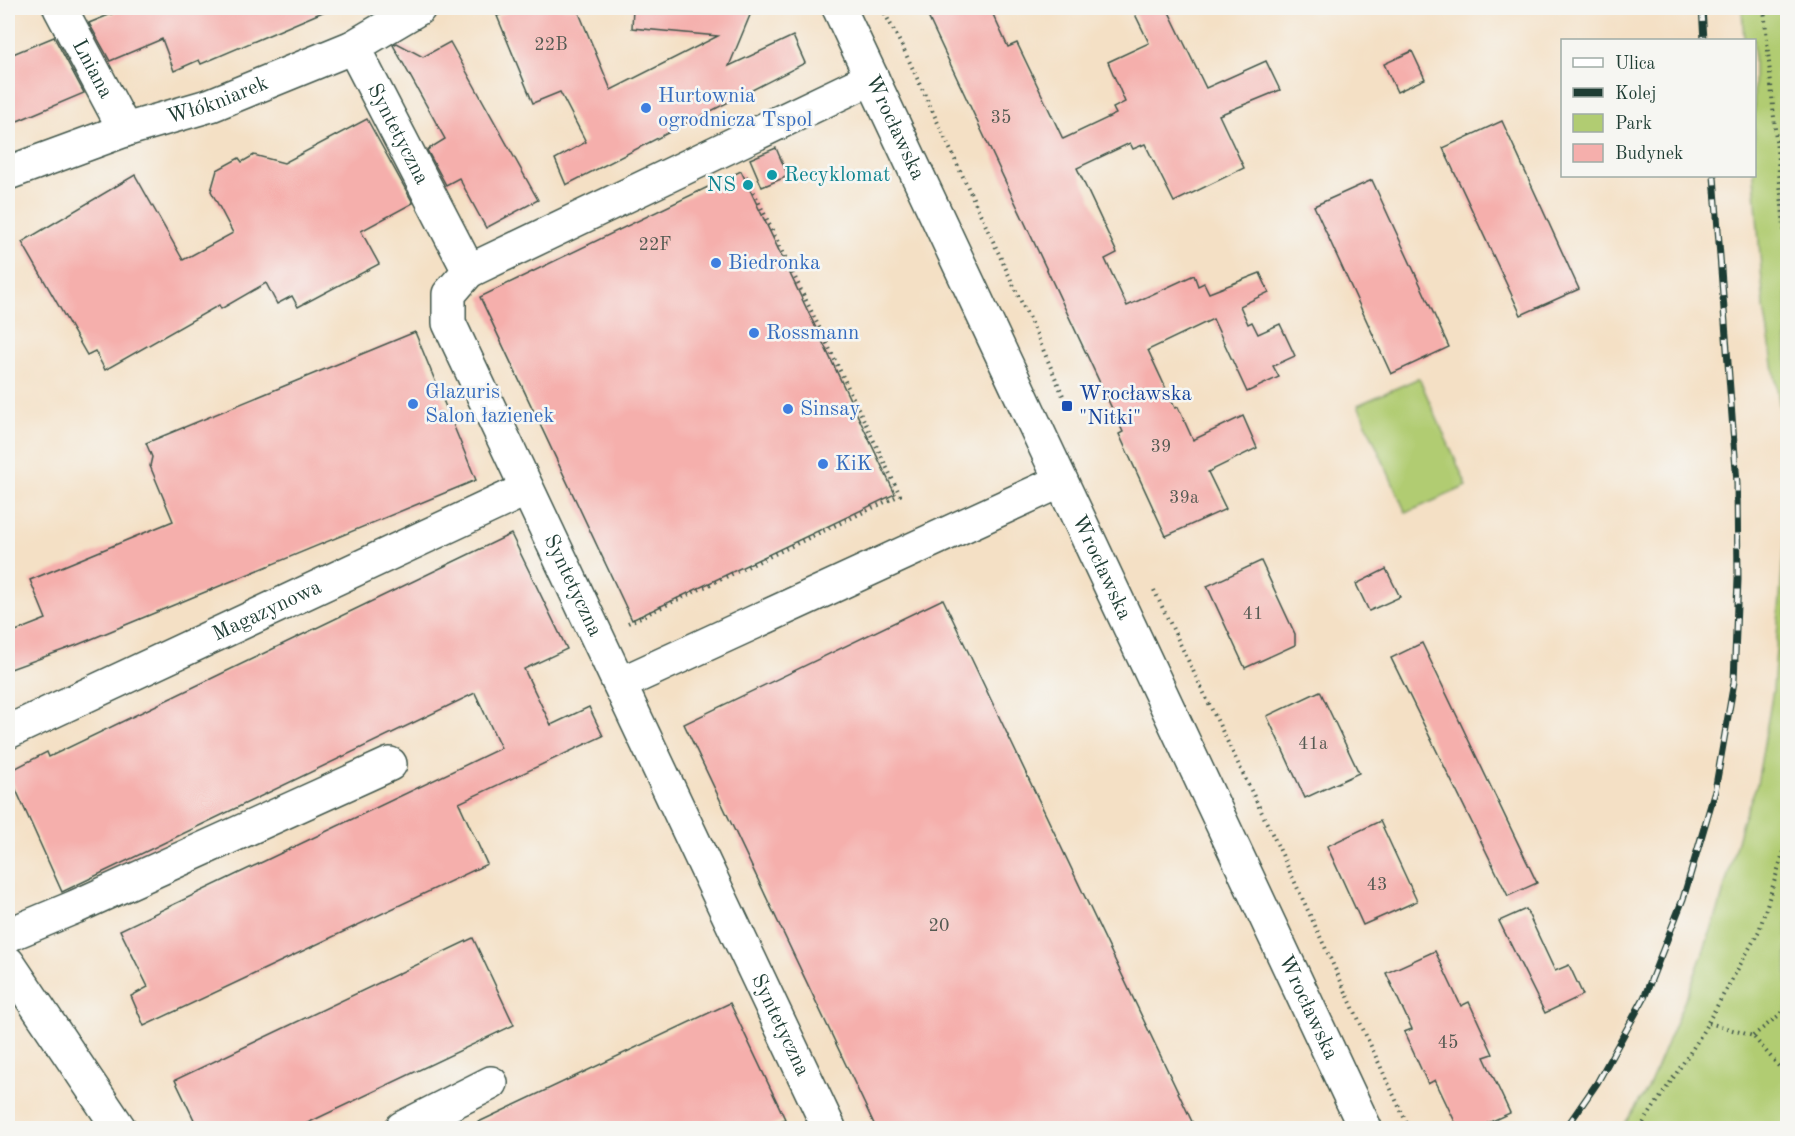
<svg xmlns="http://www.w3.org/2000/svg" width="1795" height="1136" font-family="'Old Standard TT',serif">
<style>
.green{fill:#b1cc72;stroke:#688453;stroke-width:1.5}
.building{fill:#f5afac}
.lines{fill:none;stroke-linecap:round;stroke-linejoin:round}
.minor-casing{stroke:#3f554a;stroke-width:36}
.path{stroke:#3f554a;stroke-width:4;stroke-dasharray:1.5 4.5;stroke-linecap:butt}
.minor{stroke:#fff;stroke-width:33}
.rail-casing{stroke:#1f3d34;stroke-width:7}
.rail{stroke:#f6f6f2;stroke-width:4.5;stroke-dasharray:14;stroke-linecap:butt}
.shop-dot{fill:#3f7fe0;stroke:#f6f6f2;stroke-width:2}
.culture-dot{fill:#0f9aa8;stroke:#f6f6f2;stroke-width:2}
.transit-dot{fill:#1a4fb4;stroke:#f6f6f2;stroke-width:2}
.labels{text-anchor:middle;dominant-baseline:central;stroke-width:5;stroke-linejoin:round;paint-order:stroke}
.number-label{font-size:18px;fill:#545a52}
.street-label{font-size:21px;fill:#1f3d34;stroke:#f6f6f2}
.shop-label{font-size:21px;fill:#366cbe;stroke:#f6f6f2;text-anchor:start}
.culture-label{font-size:21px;fill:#0d838f;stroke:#f6f6f2;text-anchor:start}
.transit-label{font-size:21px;fill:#164399;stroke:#f6f6f2;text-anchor:start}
</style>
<rect width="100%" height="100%" fill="#f6f6f2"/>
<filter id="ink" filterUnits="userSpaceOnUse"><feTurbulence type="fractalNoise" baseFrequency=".0167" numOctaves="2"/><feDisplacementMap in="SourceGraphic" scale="12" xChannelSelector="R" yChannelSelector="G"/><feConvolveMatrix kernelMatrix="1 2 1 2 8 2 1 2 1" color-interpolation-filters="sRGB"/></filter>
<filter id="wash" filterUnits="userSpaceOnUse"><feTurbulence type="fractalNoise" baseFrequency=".008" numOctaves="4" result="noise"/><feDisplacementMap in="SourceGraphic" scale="24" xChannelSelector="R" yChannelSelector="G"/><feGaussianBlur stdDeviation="1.35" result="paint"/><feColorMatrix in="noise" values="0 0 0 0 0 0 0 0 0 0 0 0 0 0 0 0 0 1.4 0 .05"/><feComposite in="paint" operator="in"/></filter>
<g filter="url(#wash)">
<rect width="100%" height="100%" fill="#f4e0c5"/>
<!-- green -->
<g class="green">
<polygon points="1742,8 1787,8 1787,451 1764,308 1754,176 1754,40 1744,40"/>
<polygon points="1419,378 1467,486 1406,513 1358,405"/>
<polygon points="1787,504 1787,1128 1622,1128 1648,1088 1692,983 1719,908 1742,822 1757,784 1773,690"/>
</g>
<g id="blocks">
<!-- building -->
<g class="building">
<polygon points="126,8 332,8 201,64 199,60 174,71 162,39 110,61 89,23"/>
<polygon points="518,8 577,8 611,90 718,36 632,28 633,8 753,8 729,66 793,36 805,63 566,185 555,159 586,142 560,92 533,103 497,16"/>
<polygon points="924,8 990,8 1008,47 1017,43 1063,139 1116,114 1113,108 1125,102 1108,62 1149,43 1132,8 1167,8 1206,88 1266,61 1280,90 1219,115 1244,168 1174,202 1145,144 1133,149 1130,143 1077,168 1117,253 1105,259 1127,306 1194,275 1198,286 1204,283 1209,293 1260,273 1269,292 1240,306 1248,324 1252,322 1258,334 1280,324 1295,356 1273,366 1279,377 1247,392 1213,319 1148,350 1175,408 1178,407 1193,440 1243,416 1257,448 1208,472 1226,509 1166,536 1119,434 1123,432"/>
<polygon points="54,37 84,93 8,125 8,56"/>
<polygon points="450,42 538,200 486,228 459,178 446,185 427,150 445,139 393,45 397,43 423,57"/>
<polygon points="1412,51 1425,79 1397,92 1384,64"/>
<polygon points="367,119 413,203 361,231 379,264 298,307 292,296 277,304 266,283 221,309 219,305 105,370 95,351 87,355 22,242 135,175 183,260 233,233 211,191 217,170 239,158 242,162 254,155 284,163"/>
<polygon points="1502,121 1579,289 1521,315 1443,148"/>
<polygon points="776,148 788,176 762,187 750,159"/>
<polygon points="741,171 895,494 632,620 480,297"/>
<polygon points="1372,180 1449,347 1391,374 1314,206"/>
<polygon points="415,332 476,480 77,645 8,670 8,634 46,619 30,580 173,521 150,466 152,457 146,443"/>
<polygon points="511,534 567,649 524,669 551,725 589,707 603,736 459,803 487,864 144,1026 131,996 148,987 120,930 501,748 475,693 62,892 8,772 47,752 49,757"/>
<polygon points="1261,561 1295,634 1295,645 1245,668 1207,586"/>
<polygon points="1386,569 1400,597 1369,611 1356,584"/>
<polygon points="943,599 1195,1128 876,1128 684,724"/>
<polygon points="1422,643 1537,883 1508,896 1391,658"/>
<polygon points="1320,691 1359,773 1305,798 1267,716"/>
<polygon points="1380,821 1417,901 1363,925 1327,846"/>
<polygon points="1526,909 1555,971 1569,965 1583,995 1545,1013 1499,921"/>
<polygon points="473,938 514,1025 297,1128 198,1128 175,1080"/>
<polygon points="1435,951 1461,1006 1469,1002 1493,1054 1484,1057 1510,1113 1477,1128 1458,1128 1435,1080 1428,1084 1404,1032 1412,1029 1386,973"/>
<polygon points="730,1003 785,1119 765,1128 466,1128"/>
</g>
</g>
</g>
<g filter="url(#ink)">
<use href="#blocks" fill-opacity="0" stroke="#3f554a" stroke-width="1.5"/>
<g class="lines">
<defs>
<g id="minor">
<path id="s1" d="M 60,8 L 125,130"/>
<path id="s2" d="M 839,8 L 1365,1128"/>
<path id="s3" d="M 353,47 L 469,271 L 449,294 L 449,323 L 829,1128"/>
<path id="s4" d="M 8,173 L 125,130 L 211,105 L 353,47 L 419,8"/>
<polyline points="469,271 872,78"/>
<polyline points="620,684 1061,481"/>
<path id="s5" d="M 8,732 L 527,489"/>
<polyline points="8,935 75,907 390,764"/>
<polyline points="8,963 119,1128"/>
<polyline points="402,1128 491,1083"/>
</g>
</defs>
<!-- minor casing -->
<use href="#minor" class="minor-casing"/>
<!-- path -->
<g class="path">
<polyline points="882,8 904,50 1039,340 1064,398"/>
<polyline points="1764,8 1788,271"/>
<polyline points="1154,590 1278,846 1409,1128"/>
<polyline points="628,623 900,495 746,176"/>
<polyline points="1709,1023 1753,1036 1781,1069 1788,1072"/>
<polyline points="1753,1036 1788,1008"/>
<polyline points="1640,1128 1697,1042 1759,931 1788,837"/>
</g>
<!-- minor -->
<use href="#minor" class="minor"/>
<defs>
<g id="rail">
<polyline points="1702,8 1704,40"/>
<polyline points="1566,1128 1597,1083 1644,998 1683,899 1715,791 1734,682 1738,579 1737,483 1714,176"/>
</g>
</defs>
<!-- rail casing -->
<use href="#rail" class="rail-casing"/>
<!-- rail -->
<use href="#rail" class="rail"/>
</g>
</g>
<!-- markers -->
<g class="shop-dot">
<circle cx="646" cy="108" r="6"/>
<circle cx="716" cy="263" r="6"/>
<circle cx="754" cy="333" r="6"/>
<circle cx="413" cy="404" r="6"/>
<circle cx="788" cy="409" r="6"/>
<circle cx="823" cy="464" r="6"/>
</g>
<g class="culture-dot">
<circle cx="772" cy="175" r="6"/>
<circle cx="748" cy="185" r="6"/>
</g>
<rect class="transit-dot" x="1061" y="400" width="12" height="12" rx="3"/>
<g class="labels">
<!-- number labels -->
<g class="number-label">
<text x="551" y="45">22B</text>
<text x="1001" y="118">35</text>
<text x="655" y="245">22F</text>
<text x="1161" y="447">39</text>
<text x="1184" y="498">39a</text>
<text x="1253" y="614">41</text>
<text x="1313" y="744">41a</text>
<text x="1377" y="885">43</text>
<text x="939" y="926">20</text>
<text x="1448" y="1043">45</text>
</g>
<!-- street labels -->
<g class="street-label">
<text stroke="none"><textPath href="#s1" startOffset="69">Lniana</textPath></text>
<text stroke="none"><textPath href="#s4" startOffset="222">Włókniarek</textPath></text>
<text stroke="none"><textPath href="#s2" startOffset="132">Wrocławska</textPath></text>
<text stroke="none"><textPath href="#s3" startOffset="98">Syntetyczna</textPath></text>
<text stroke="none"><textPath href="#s2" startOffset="618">Wrocławska</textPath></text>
<text stroke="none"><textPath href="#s3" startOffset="602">Syntetyczna</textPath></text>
<text stroke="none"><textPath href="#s5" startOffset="286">Magazynowa</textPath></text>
<text stroke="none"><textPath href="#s2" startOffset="1104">Wrocławska</textPath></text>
<text stroke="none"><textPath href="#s3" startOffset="1088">Syntetyczna</textPath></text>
</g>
<!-- shop labels -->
<g class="shop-label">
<text x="658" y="96">Hurtownia<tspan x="658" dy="24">ogrodnicza Tspol</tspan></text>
<text x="728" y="263">Biedronka</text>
<text x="766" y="333">Rossmann</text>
<text x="425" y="392">Glazuris<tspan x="425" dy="24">Salon łazienek</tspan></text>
<text x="800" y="409">Sinsay</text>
<text x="835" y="464">KiK</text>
</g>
<!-- culture labels -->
<g class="culture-label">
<text x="784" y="175">Recyklomat</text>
<text x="736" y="185" text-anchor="end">NS</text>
</g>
<!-- transit labels -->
<g class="transit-label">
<text x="1079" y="394">Wrocławska<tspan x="1079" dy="24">"Nitki"</tspan></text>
</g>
</g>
<!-- margin -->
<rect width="1795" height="1136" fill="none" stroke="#f6f6f2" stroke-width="30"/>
<!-- legend -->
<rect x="1561" y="39" width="195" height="138" fill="#f6f6f2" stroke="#a0aca6" stroke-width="1.5"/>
<rect x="1573" y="58" width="30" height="9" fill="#ffffff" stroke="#a0aca6" stroke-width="1.5"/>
<text x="1615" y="69" font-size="18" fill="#1f3d34">Ulica</text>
<rect x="1573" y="88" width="30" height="9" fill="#1f3d34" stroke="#a0aca6" stroke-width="1.5"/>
<text x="1615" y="99" font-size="18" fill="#1f3d34">Kolej</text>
<rect x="1573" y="114" width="30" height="18" fill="#b1cc72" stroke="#a0aca6" stroke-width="1.5"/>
<text x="1615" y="129" font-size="18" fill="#1f3d34">Park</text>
<rect x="1573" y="144" width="30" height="18" fill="#f5afac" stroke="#a0aca6" stroke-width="1.5"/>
<text x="1615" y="159" font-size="18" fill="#1f3d34">Budynek</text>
</svg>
